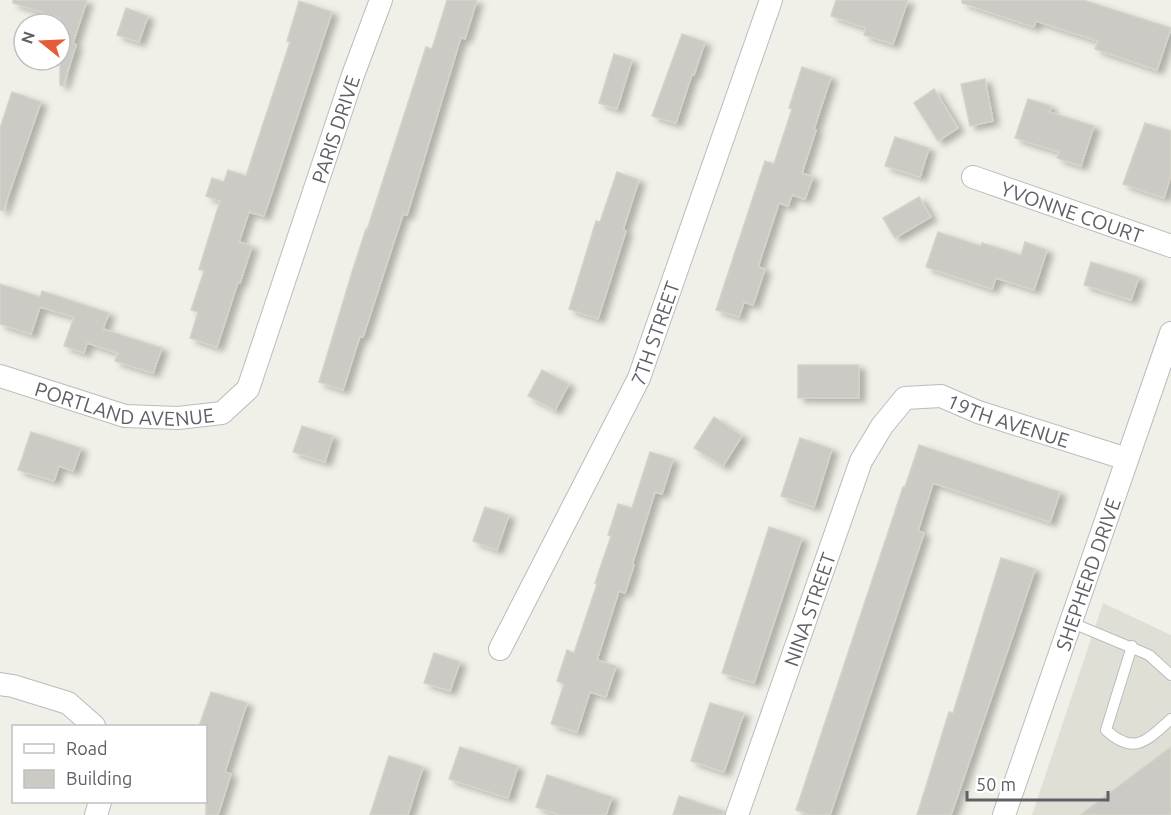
<svg xmlns="http://www.w3.org/2000/svg" width="1171" height="815" font-family="Ubuntu,sans-serif">
<style>
.education{fill:#e0dfd6}
.building{fill:#cccac4;stroke:#d5d3c6;stroke-width:1.5;filter:url(#shadow)}
.lines{fill:none;stroke-linecap:round;stroke-linejoin:round}
.lane-casing{stroke:#babbc0;stroke-width:12}
.street-casing{stroke:#babbc0;stroke-width:24}
.lane{stroke:#fff;stroke-width:10}
.street{stroke:#fff;stroke-width:22}
.labels{text-anchor:middle;dominant-baseline:central;stroke-width:4.5;stroke-linejoin:round;paint-order:stroke}
.street-label{font-size:20px;fill:#5f6167;stroke:#fff}
</style>
<defs>
<filter id="shadow"><feDropShadow dx="6" dy="4" stdDeviation="3" flood-color="#0004"/></filter>
</defs>
<rect width="100%" height="100%" fill="#f0f0e8"/>
<!-- education -->
<polygon class="education" points="1103,603 1171,635 1171,815 1032,815"/>
<!-- building -->
<g class="building">
<polygon points="13,0 87,0 73,43 76,45 63,86 60,85 60,18 13,3"/>
<polygon points="447,0 477,0 465,39 461,37 407,215 403,214 363,337 360,336 343,390 319,382 353,269 366,229 367,230 426,47 432,49"/>
<polygon points="836,0 908,0 893,44 864,35 866,28 831,16"/>
<polygon points="962,0 1083,0 1171,28 1157,70 1095,49 1098,41 1036,21 1034,27 962,3"/>
<polygon points="299,1 332,12 264,216 249,212 239,242 252,246 240,283 238,282 217,347 190,338 198,312 191,310 204,271 199,269 220,201 206,196 212,178 224,182 228,170 246,176 290,42 287,41"/>
<polygon points="126,8 148,16 139,42 117,35"/>
<polygon points="682,34 705,42 694,75 692,74 676,123 652,116"/>
<polygon points="614,54 632,60 617,109 599,103"/>
<polygon points="802,67 831,77 814,129 816,130 802,173 813,177 805,199 792,195 788,206 779,203 758,267 765,269 753,305 744,302 739,317 716,310 765,161 774,164 792,109 789,108"/>
<polygon points="985,79 993,121 970,126 961,84"/>
<polygon points="934,89 958,128 938,141 914,103"/>
<polygon points="12,92 41,102 3,211 0,210 0,128"/>
<polygon points="1028,99 1051,106 1049,112 1094,126 1081,166 1057,158 1059,152 1015,138"/>
<polygon points="1145,123 1171,131 1171,175 1164,198 1123,184"/>
<polygon points="895,137 929,148 920,177 885,166"/>
<polygon points="617,172 639,180 623,230 626,231 598,319 569,309 596,221 600,222"/>
<polygon points="919,197 931,217 895,238 883,218"/>
<polygon points="938,232 981,246 982,243 1021,255 1025,242 1047,250 1034,290 996,278 992,289 926,267"/>
<polygon points="1091,262 1139,277 1131,300 1084,285"/>
<polygon points="0,284 40,297 42,291 109,313 103,329 162,348 153,373 115,361 118,353 87,343 84,353 64,346 74,317 40,307 31,334 0,324"/>
<rect x="798" y="365" width="61" height="33"/>
<polygon points="542,370 569,384 555,410 528,396"/>
<polygon points="714,417 742,436 723,466 694,448"/>
<polygon points="302,426 333,436 325,462 293,452"/>
<polygon points="31,432 81,448 73,471 59,466 54,481 18,470"/>
<polygon points="800,438 832,449 814,507 781,496"/>
<polygon points="919,445 1060,492 1050,522 933,483 918,531 924,533 830,815 811,815 796,810 903,487 905,487"/>
<polygon points="650,452 673,459 662,494 655,492 632,565 634,565 625,593 619,591 597,660 616,666 606,697 590,692 577,732 551,724 564,684 557,681 567,650 574,653 597,584 595,583 611,536 608,535 618,504 632,508"/>
<polygon points="485,507 509,515 497,550 473,541"/>
<polygon points="769,527 802,538 754,683 722,673"/>
<polygon points="1001,558 1035,569 1015,629 951,815 917,815 949,712 953,713"/>
<polygon points="434,653 460,662 450,691 424,683"/>
<polygon points="211,692 247,703 225,772 231,774 218,815 206,815 206,726 199,726"/>
<polygon points="710,703 744,713 724,772 691,761"/>
<polygon points="460,747 518,766 508,798 449,779"/>
<polygon points="1171,747 1171,815 1080,815"/>
<polygon points="389,756 423,767 408,815 370,815"/>
<polygon points="547,775 612,797 606,815 560,815 536,807"/>
<polygon points="679,796 724,811 724,815 673,815"/>
</g>
<g class="lines">
<defs>
<g id="lane">
<polyline points="1070,622 1149,655 1171,675"/>
<path d="M 1132,646 L 1106,730 C 1135,757 1148,739 1171,719"/>
</g>
<g id="street">
<path id="s1" d="M 973,177 L 1171,246"/>
<path id="s2" d="M 0,376 L 125,416 L 178,418 L 222,413 L 248,389 L 353,75 L 381,0"/>
<path id="s3" d="M 500,649 L 639,378 L 771,0"/>
<polyline points="0,684 13,686 68,703 94,726"/>
<polyline points="96,815 100,802"/>
<path id="s4" d="M 737,815 L 861,461 L 882,426 L 905,398 L 941,396 L 978,412 L 1127,459"/>
<path id="s5" d="M 1004,815 L 1171,333"/>
</g>
</defs>
<!-- lane casing -->
<use href="#lane" class="lane-casing"/>
<!-- street casing -->
<use href="#street" class="street-casing"/>
<!-- lane -->
<use href="#lane" class="lane"/>
<!-- street -->
<use href="#street" class="street"/>
</g>
<g class="labels">
<!-- street labels -->
<g class="street-label">
<text stroke="none"><textPath href="#s2" startOffset="538">PARIS DRIVE</textPath></text>
<text stroke="none"><textPath href="#s1" startOffset="105">YVONNE COURT</textPath></text>
<text stroke="none"><textPath href="#s3" startOffset="352">7TH STREET</textPath></text>
<text stroke="none"><textPath href="#s2" startOffset="129">PORTLAND AVENUE</textPath></text>
<text stroke="none"><textPath href="#s4" startOffset="560">19TH AVENUE</textPath></text>
<text stroke="none"><textPath href="#s5" startOffset="255">SHEPHERD DRIVE</textPath></text>
<text stroke="none"><textPath href="#s4" startOffset="218">NINA STREET</textPath></text>
</g>
</g>
<!-- legend -->
<rect x="12" y="725" width="195" height="78" fill="#ffffff" stroke="#bfc0c2" stroke-width="1.5"/>
<rect x="24" y="744" width="30" height="9" fill="#ffffff" stroke="#bfc0c2" stroke-width="1.5"/>
<text x="66" y="755" font-size="18" fill="#5f6167">Road</text>
<rect x="24" y="770" width="30" height="18" fill="#cccac4" stroke="#bfc0c2" stroke-width="1.5"/>
<text x="66" y="785" font-size="18" fill="#5f6167">Building</text>
<!-- north arrow -->
<g transform="translate(42 42) rotate(288)"><circle r="28" fill="#ffffff" stroke="#bfc0c2" stroke-width="1.5"/>
<path d="M0-4.5L10 22L0 15L-10 22Z" fill="#e65c38"/>
<text y="-9" font-size="16" font-weight="bold" text-anchor="middle" fill="#5f6167">N</text>
</g>
<!-- scale -->
<path d="M967 791v9h141v-9" fill="none" stroke="#5f6167" stroke-width="3"/>
<text x="976" y="791" font-size="18" fill="#5f6167" stroke="#ffffff" stroke-width="4.5" paint-order="stroke">50 m</text>
</svg>
